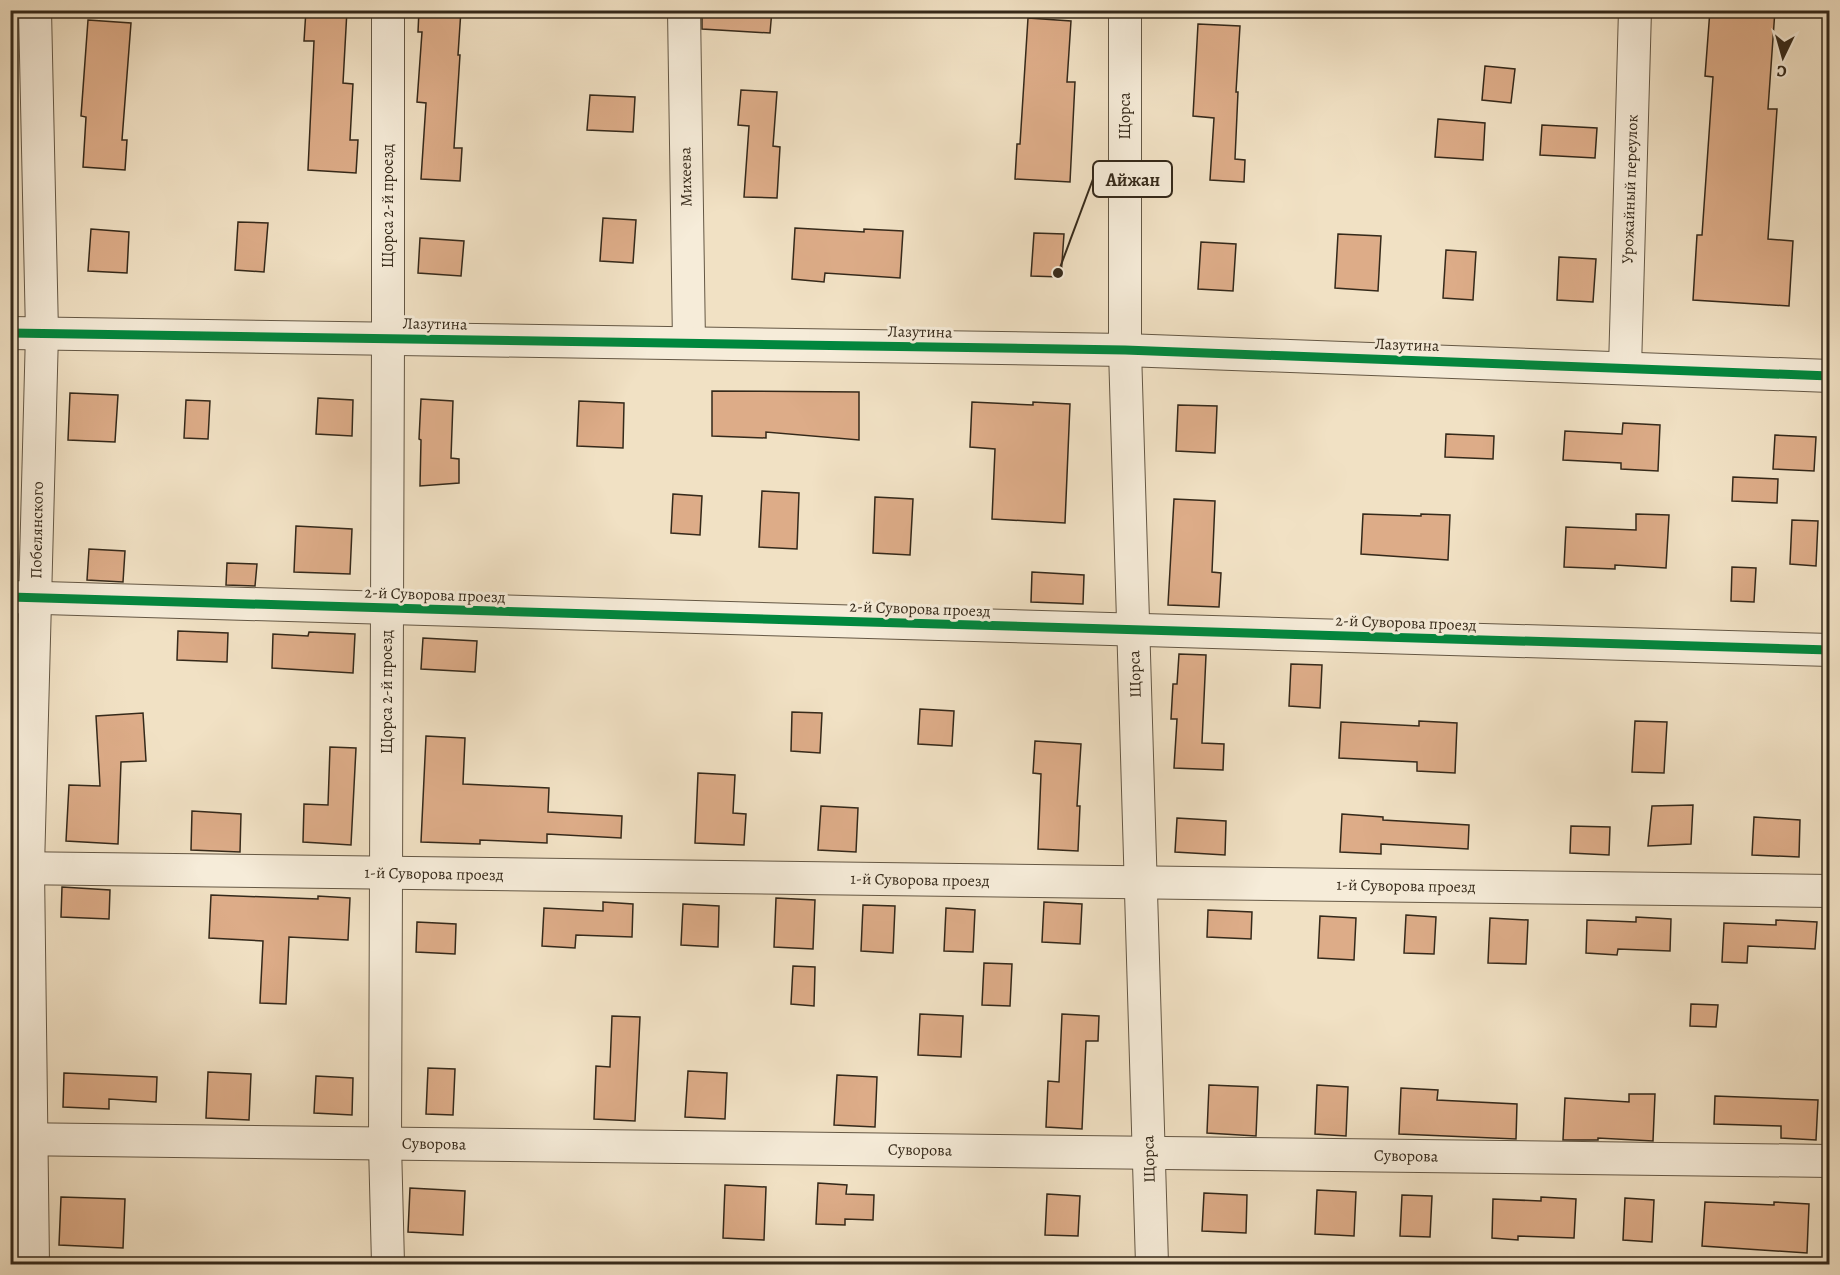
<svg xmlns="http://www.w3.org/2000/svg" width="1840" height="1275" font-family="Alegreya,serif">
<style>
.building{fill:#ddac88;stroke:#35291a;stroke-width:1.5}
.lines{fill:none;stroke-linecap:round;stroke-linejoin:round}
.street-casing{stroke:#645744;stroke-width:34}
.street{stroke:#f6ecd9;stroke-width:32}
.cycleway-casing{stroke:#f6ecd9;stroke-width:13}
.cycleway{stroke:#00873e;stroke-width:9}
.labels{text-anchor:middle;dominant-baseline:central;stroke-width:6;stroke-linejoin:round;paint-order:stroke}
.street-label{font-size:16px;fill:#35291a;stroke:#f6ecd9}
.leader{fill:none;stroke:#35291a;stroke-width:2}
.callout-dot{fill:#35291a;stroke:#f6ecd9;stroke-width:2}
.callout{fill:#f6ecd9;stroke:#35291a;stroke-width:2}
.callout-label{font-size:18px;text-anchor:middle;font-weight:bold;fill:#35291a}
</style>
<rect width="100%" height="100%" fill="#f1e1c4"/>
<filter id="stains"><feTurbulence type="fractalNoise" baseFrequency=".00333" numOctaves="4"/><feColorMatrix values="0 0 0 0 .2 0 0 0 0 .09 0 0 0 0 .02 0 0 0 .5 -.17"/></filter>
<radialGradient id="worn" r=".72"><stop offset=".6" stop-color="#630" stop-opacity="0"/><stop offset="1" stop-color="#630" stop-opacity=".3"/></radialGradient>
<!-- building -->
<g class="building">
<polygon points="306,10 347,10 343,83 353,84 350,140 358,140 356,173 308,170 314,41 304,41"/>
<polygon points="419,10 461,10 458,55 460,55 454,148 462,148 460,181 421,179 426,103 417,102 422,32 418,32"/>
<polygon points="702,10 772,10 770,33 702,29"/>
<polygon points="1710,10 1775,10 1768,109 1777,109 1768,239 1793,241 1789,306 1693,300 1697,235 1702,235 1713,77 1705,76"/>
<polygon points="1028,18 1071,21 1067,82 1075,82 1070,182 1015,179 1017,144 1020,144"/>
<polygon points="88,20 131,23 122,140 127,140 125,170 83,167 86,117 81,116"/>
<polygon points="1198,24 1240,26 1236,92 1238,92 1235,159 1245,160 1244,182 1210,180 1214,118 1193,116"/>
<polygon points="1485,66 1515,69 1511,103 1482,100"/>
<polygon points="741,90 777,92 773,146 780,147 777,198 744,197 749,126 738,125"/>
<polygon points="590,95 635,97 633,132 587,130"/>
<polygon points="1438,119 1485,123 1483,160 1435,157"/>
<polygon points="1542,125 1597,128 1595,158 1540,155"/>
<polygon points="603,218 636,220 633,263 600,261"/>
<polygon points="238,222 268,223 264,272 235,270"/>
<polygon points="795,228 864,232 864,229 903,231 900,278 825,273 824,282 792,279"/>
<polygon points="91,229 129,232 127,273 88,271"/>
<polygon points="1034,233 1064,234 1061,277 1031,276"/>
<polygon points="1338,234 1381,236 1378,291 1335,288"/>
<polygon points="420,238 464,241 461,276 418,273"/>
<polygon points="1201,242 1236,244 1233,291 1198,289"/>
<polygon points="1446,250 1476,252 1473,300 1443,298"/>
<polygon points="1559,257 1596,259 1593,302 1557,300"/>
<polygon points="712,391 859,392 859,440 766,432 766,438 712,436"/>
<polygon points="70,393 118,395 115,442 68,440"/>
<polygon points="318,398 353,400 352,436 316,434"/>
<polygon points="421,399 453,401 451,458 459,459 459,483 420,486 421,440 419,439"/>
<polygon points="186,400 210,401 208,439 184,438"/>
<polygon points="579,401 624,403 623,448 577,446"/>
<polygon points="972,402 1033,405 1033,402 1070,404 1065,523 992,519 995,449 970,447"/>
<polygon points="1178,405 1217,406 1215,453 1176,451"/>
<polygon points="1623,423 1660,425 1658,471 1621,469 1621,463 1563,460 1565,431 1622,434"/>
<polygon points="1446,434 1494,436 1493,459 1445,457"/>
<polygon points="1775,435 1816,437 1814,471 1773,469"/>
<polygon points="1733,477 1778,479 1777,503 1732,501"/>
<polygon points="762,491 799,493 797,549 759,547"/>
<polygon points="673,494 702,496 700,535 671,533"/>
<polygon points="875,497 913,499 910,555 873,553"/>
<polygon points="1174,499 1215,501 1212,572 1221,573 1219,607 1168,605"/>
<polygon points="1363,514 1421,516 1421,514 1450,515 1448,560 1361,554"/>
<polygon points="1636,514 1669,515 1666,568 1615,565 1615,569 1564,567 1566,527 1636,530"/>
<polygon points="1792,520 1818,521 1816,566 1790,564"/>
<polygon points="296,526 352,529 350,574 294,572"/>
<polygon points="89,549 125,551 123,582 87,580"/>
<polygon points="227,563 257,564 255,586 226,585"/>
<polygon points="1732,567 1756,568 1754,602 1731,601"/>
<polygon points="1032,572 1084,575 1083,604 1031,602"/>
<polygon points="178,631 228,633 227,662 177,660"/>
<polygon points="309,632 355,634 353,673 272,668 273,634 308,636"/>
<polygon points="423,638 477,641 475,672 421,669"/>
<polygon points="1179,654 1206,655 1202,743 1224,744 1223,770 1174,768 1177,719 1171,719 1173,684 1177,684"/>
<polygon points="1291,664 1322,665 1320,708 1289,706"/>
<polygon points="920,709 954,711 952,746 918,744"/>
<polygon points="792,712 822,713 820,753 791,751"/>
<polygon points="143,713 146,761 121,762 118,844 66,841 69,785 100,786 96,716"/>
<polygon points="1419,721 1457,723 1455,773 1417,771 1417,762 1339,758 1341,722 1419,726"/>
<polygon points="1635,721 1667,722 1664,773 1632,772"/>
<polygon points="426,736 465,738 463,784 549,788 548,812 622,816 621,838 547,834 547,843 480,840 480,844 421,842"/>
<polygon points="1035,741 1081,744 1077,806 1080,806 1078,851 1038,849 1041,774 1033,773"/>
<polygon points="330,747 356,748 351,845 303,842 304,804 328,805"/>
<polygon points="698,773 735,775 733,813 746,814 744,845 695,843"/>
<polygon points="1693,805 1691,844 1648,846 1652,806"/>
<polygon points="821,806 858,808 856,852 818,850"/>
<polygon points="192,811 241,814 240,852 191,850"/>
<polygon points="1342,814 1383,817 1383,820 1469,825 1468,849 1381,844 1381,854 1340,852"/>
<polygon points="1754,817 1800,820 1799,857 1752,855"/>
<polygon points="1177,818 1226,821 1225,855 1175,852"/>
<polygon points="1571,826 1610,827 1609,855 1570,853"/>
<polygon points="62,887 110,890 109,919 61,917"/>
<polygon points="211,895 318,899 318,896 350,898 348,940 289,937 286,1004 260,1003 263,941 209,938"/>
<polygon points="776,898 815,900 813,949 774,947"/>
<polygon points="603,902 633,904 632,937 576,935 575,948 542,946 544,908 603,911"/>
<polygon points="1044,902 1082,904 1080,944 1042,942"/>
<polygon points="683,904 719,906 718,947 681,945"/>
<polygon points="863,905 895,906 893,953 861,951"/>
<polygon points="946,908 975,910 973,952 944,951"/>
<polygon points="1208,910 1252,912 1251,939 1207,937"/>
<polygon points="1406,915 1436,917 1434,954 1404,953"/>
<polygon points="1320,916 1356,918 1354,960 1318,958"/>
<polygon points="1636,917 1671,919 1670,951 1618,949 1617,955 1586,953 1587,920 1636,922"/>
<polygon points="1490,918 1528,920 1526,964 1488,963"/>
<polygon points="1776,920 1817,922 1815,949 1748,946 1747,963 1722,962 1724,923 1776,925"/>
<polygon points="417,922 456,924 455,954 416,952"/>
<polygon points="984,963 1012,964 1010,1006 982,1005"/>
<polygon points="793,966 815,967 814,1006 791,1004"/>
<polygon points="1691,1004 1718,1005 1716,1027 1690,1026"/>
<polygon points="920,1014 963,1016 961,1057 918,1055"/>
<polygon points="1062,1014 1099,1016 1098,1041 1086,1041 1082,1129 1046,1127 1048,1081 1059,1082"/>
<polygon points="612,1016 640,1017 635,1121 594,1119 596,1066 610,1067"/>
<polygon points="428,1068 455,1069 453,1115 426,1114"/>
<polygon points="688,1071 727,1073 725,1119 685,1117"/>
<polygon points="208,1072 251,1074 249,1120 206,1118"/>
<polygon points="64,1073 157,1077 156,1102 109,1099 109,1109 63,1107"/>
<polygon points="837,1075 877,1077 875,1127 834,1125"/>
<polygon points="316,1076 353,1078 352,1115 314,1113"/>
<polygon points="1209,1085 1258,1087 1256,1136 1207,1133"/>
<polygon points="1317,1085 1348,1087 1346,1136 1315,1134"/>
<polygon points="1401,1088 1438,1090 1437,1100 1517,1104 1516,1139 1399,1134"/>
<polygon points="1629,1094 1655,1094 1653,1141 1598,1138 1598,1140 1563,1140 1565,1098 1629,1102"/>
<polygon points="1715,1096 1818,1100 1816,1140 1781,1138 1781,1126 1714,1124"/>
<polygon points="818,1183 847,1185 846,1194 874,1195 873,1220 845,1219 845,1225 816,1224"/>
<polygon points="725,1185 766,1187 764,1240 723,1238"/>
<polygon points="410,1188 465,1191 463,1235 408,1232"/>
<polygon points="1317,1190 1356,1192 1354,1236 1315,1234"/>
<polygon points="1204,1193 1247,1195 1246,1233 1202,1231"/>
<polygon points="1047,1194 1080,1196 1078,1236 1045,1235"/>
<polygon points="1402,1195 1432,1196 1430,1237 1400,1236"/>
<polygon points="61,1197 125,1199 123,1248 59,1245"/>
<polygon points="1541,1197 1576,1199 1574,1238 1518,1236 1518,1240 1492,1238 1493,1199 1541,1201"/>
<polygon points="1625,1198 1654,1200 1652,1242 1623,1240"/>
<polygon points="1705,1202 1774,1205 1774,1202 1809,1204 1807,1253 1702,1246"/>
</g>
<g class="lines">
<defs>
<g id="street">
<polyline points="388,10 388,338 385,1144 388,1264"/>
<polyline points="684,10 689,343"/>
<polyline points="1125,10 1125,350 1152,1264"/>
<polyline points="10,333 1125,350 1830,376"/>
<polyline points="1625,368 1635,10"/>
<polyline points="10,597 1830,650"/>
<polyline points="10,868 1830,891"/>
<polyline points="10,1139 1830,1161"/>
<polyline points="33,1264 28,868 42,333 35,10"/>
</g>
</defs>
<!-- street casing -->
<use href="#street" class="street-casing"/>
<!-- street -->
<use href="#street" class="street"/>
<defs>
<g id="cycleway">
<polyline points="10,333 1125,350 1830,376"/>
<polyline points="10,597 1830,650"/>
</g>
</defs>
<!-- cycleway casing -->
<use href="#cycleway" class="cycleway-casing"/>
<!-- cycleway -->
<use href="#cycleway" class="cycleway"/>
</g>
<g class="labels">
<!-- street labels -->
<g class="street-label">
<text transform="translate(1125 116) rotate(-90)">Щорса</text>
<text transform="translate(686 177) rotate(-91)">Михеева</text>
<text transform="translate(1630 189) rotate(-88)">Урожайный переулок</text>
<text transform="translate(388 206) rotate(-90)">Щорса 2-й проезд</text>
<text transform="translate(435 324) rotate(1)">Лазутина</text>
<text transform="translate(920 332) rotate(1)">Лазутина</text>
<text transform="translate(1407 345) rotate(2)">Лазутина</text>
<text transform="translate(37 530) rotate(-89)">Побелянского</text>
<text transform="translate(435 595) rotate(2)">2-й Суворова проезд</text>
<text transform="translate(920 609) rotate(2)">2-й Суворова проезд</text>
<text transform="translate(1406 623) rotate(2)">2-й Суворова проезд</text>
<text transform="translate(1135 674) rotate(-92)">Щорса</text>
<text transform="translate(387 692) rotate(-90)">Щорса 2-й проезд</text>
<text transform="translate(434 874) rotate(1)">1-й Суворова проезд</text>
<text transform="translate(920 880) rotate(1)">1-й Суворова проезд</text>
<text transform="translate(1406 886) rotate(1)">1-й Суворова проезд</text>
<text transform="translate(434 1144) rotate(1)">Суворова</text>
<text transform="translate(920 1150) rotate(1)">Суворова</text>
<text transform="translate(1406 1156) rotate(1)">Суворова</text>
<text transform="translate(1149 1159) rotate(-92)">Щорса</text>
</g>
</g>
<!-- callouts -->
<path class="leader" d="M1058 273L1093 179"/>
<circle class="callout-dot" cx="1058" cy="273" r="6"/>
<rect class="callout" x="1093" y="161" width="79" height="36" rx="6"/>
<g class="callout-label">
<text x="1133" y="186">Айжан</text>
</g>
<!-- margin -->
<rect width="1840" height="1275" fill="none" stroke="#f1e1c4" stroke-width="36"/>
<rect x="12" y="12" width="1816" height="1251" fill="none" stroke="#35291a" stroke-width="3"/>
<rect x="18" y="18" width="1804" height="1239" fill="none" stroke="#35291a" stroke-width="1.5"/>
<!-- north arrow -->
<g transform="translate(1783 57) rotate(185)" stroke="#f6ecd9" stroke-width="4.5" paint-order="stroke">
<path d="M0-4.5L10 22L0 15L-10 22Z" fill="#35291a"/>
<text y="-9" font-size="16" font-weight="bold" text-anchor="middle" fill="#35291a">С</text>
</g>
<rect width="100%" height="100%" filter="url(#stains)"/>
<rect width="100%" height="100%" fill="url(#worn)"/>
</svg>
